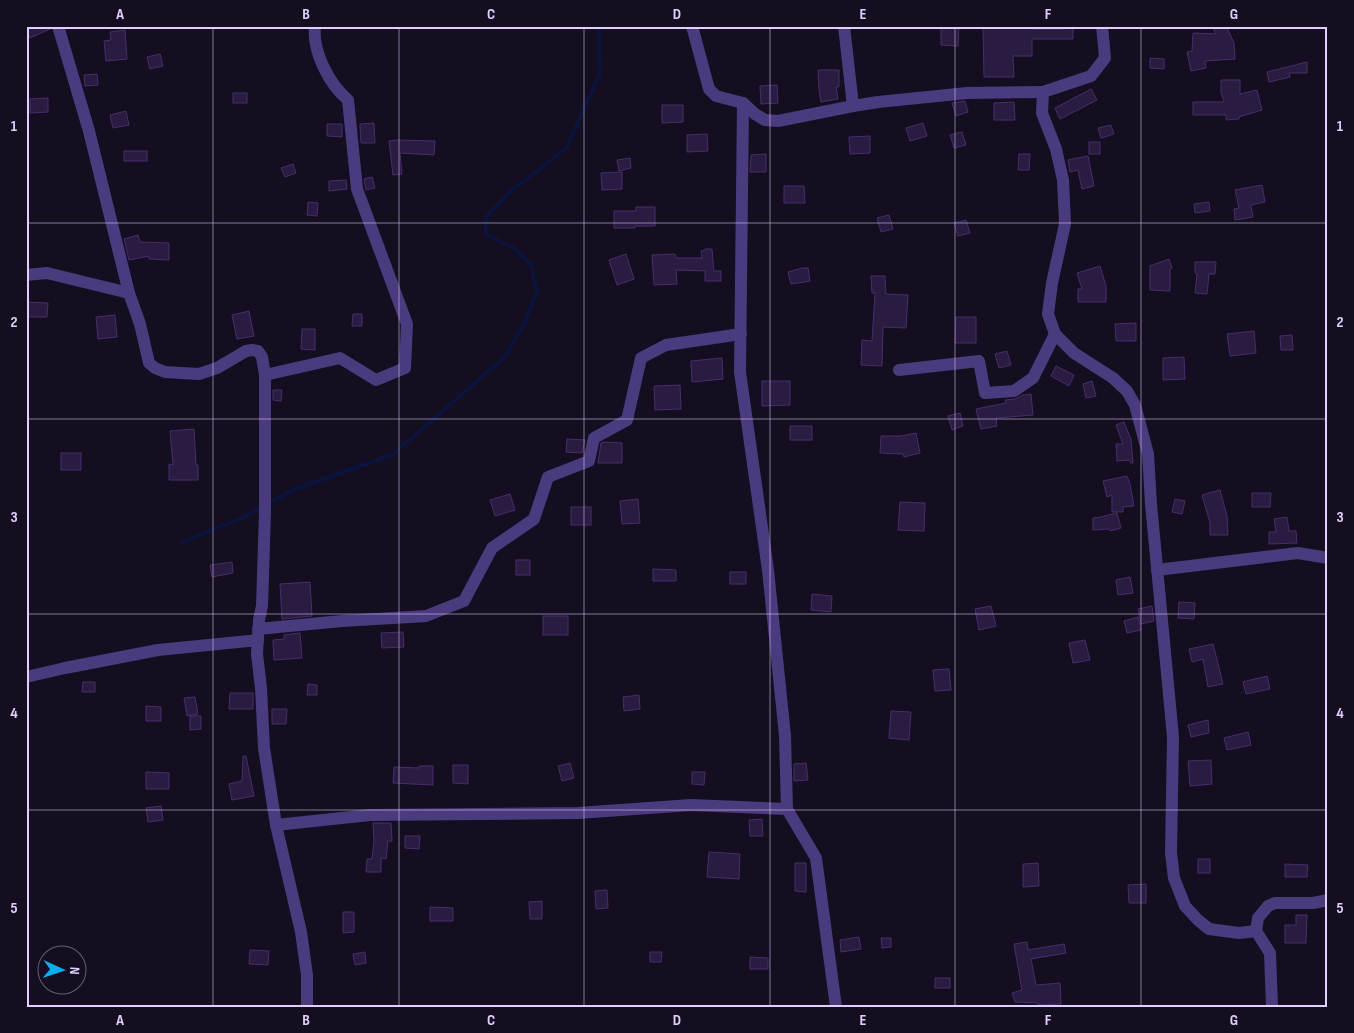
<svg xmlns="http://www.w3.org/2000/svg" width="1354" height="1033" font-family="'Sofia Sans Condensed',sans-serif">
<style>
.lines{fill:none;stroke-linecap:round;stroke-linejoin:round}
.stream{stroke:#0b143d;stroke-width:4}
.building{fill:#2a1b41;stroke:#462e6c}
.minor{stroke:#4a3b7e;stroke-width:12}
.grid{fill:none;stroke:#ded0fd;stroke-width:1;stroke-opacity:0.55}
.neatline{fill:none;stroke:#ded0fd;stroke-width:2}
.grid-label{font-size:16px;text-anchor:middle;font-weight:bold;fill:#ded0fd}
</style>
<rect width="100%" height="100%" fill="#150e21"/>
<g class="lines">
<!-- stream -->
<polyline class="stream" points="182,542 242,518 295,489 392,455 505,357 525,322 537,291 531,264 512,247 486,234 486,217 513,189 539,170 567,147 600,73 599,26"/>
</g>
<!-- building -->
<g class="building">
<polygon points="26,26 50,26 50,29 30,38"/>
<polygon points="941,26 959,26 958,46 941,45"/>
<polygon points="983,26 1032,26 1032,29 1064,29 1064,26 1073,26 1073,39 1032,39 1032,56 1013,56 1014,77 984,77"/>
<polygon points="1212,26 1226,26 1234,43 1235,59 1205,61 1206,68 1191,71 1187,52 1192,51 1193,33 1216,34"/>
<polygon points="125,30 127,59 106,61 104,41 111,40 110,32"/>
<polygon points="160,54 163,66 150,69 147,57"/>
<polygon points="1150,58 1164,59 1164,69 1150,68"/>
<polygon points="1307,62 1307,73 1289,73 1290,77 1269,82 1267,72"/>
<polygon points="818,70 839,70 839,87 836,87 838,99 821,102 819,90"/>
<polygon points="97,74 98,85 85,86 84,75"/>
<polygon points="1221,80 1240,80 1240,94 1257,90 1262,110 1239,117 1239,119 1226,120 1226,115 1193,115 1193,102 1224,102 1221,92"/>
<polygon points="777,85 778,103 761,104 760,86"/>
<polygon points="1091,89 1097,100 1060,119 1055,108"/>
<rect x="233" y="93" width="14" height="10"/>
<polygon points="48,98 48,112 30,113 30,99"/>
<polygon points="965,101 968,112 956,116 952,103"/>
<polygon points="1014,102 1015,120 994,120 994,103"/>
<polygon points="662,105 683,105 683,122 662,123"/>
<polygon points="126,111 129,125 113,128 110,115"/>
<polygon points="374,123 375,143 361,143 360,124"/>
<polygon points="923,123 927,136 910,141 906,128"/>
<polygon points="327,124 342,124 342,137 327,136"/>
<polygon points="1111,125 1114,134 1101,138 1098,128"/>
<polygon points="962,132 966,145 954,148 950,135"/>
<polygon points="707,134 708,151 687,152 687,135"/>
<polygon points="870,136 870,153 850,154 849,137"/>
<polygon points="397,140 435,141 434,155 400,153 402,174 393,175 389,141"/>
<rect x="1089" y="142" width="11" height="12"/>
<rect x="124" y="151" width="23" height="10"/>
<polygon points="766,154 766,172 750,172 751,155"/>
<polygon points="1019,154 1030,154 1029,170 1018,170"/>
<polygon points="1088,156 1094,186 1082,189 1078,170 1070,172 1068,160"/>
<polygon points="630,158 631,168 619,171 617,160"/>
<polygon points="293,164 296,173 285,177 281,168"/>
<polygon points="622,172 622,189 602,190 601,173"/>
<polygon points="372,177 375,188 366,190 364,179"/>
<polygon points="346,180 347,189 329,191 329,181"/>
<polygon points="1262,185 1265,202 1251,205 1253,217 1235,220 1234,209 1239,208 1235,190"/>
<polygon points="784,186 804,186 805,203 784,203"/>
<polygon points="308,202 318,203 317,216 307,215"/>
<polygon points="1209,202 1210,211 1195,213 1194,204"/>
<polygon points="636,207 655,207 655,226 635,226 635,228 614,228 614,211 636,211"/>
<polygon points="889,215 893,229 881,232 877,218"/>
<polygon points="966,220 970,233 958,236 954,223"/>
<polygon points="138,235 140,242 169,243 169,260 149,259 149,256 129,260 124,239"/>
<polygon points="705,249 712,249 714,271 721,271 721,281 705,281 705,271 676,270 677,284 654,285 652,255 675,254 676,258 702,258 701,251 705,250"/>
<polygon points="626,254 634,279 617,285 609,260"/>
<polygon points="1169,259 1172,268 1170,269 1170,291 1150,290 1150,266"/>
<polygon points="1195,262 1216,262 1215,274 1209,274 1207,294 1195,293 1197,274 1195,273"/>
<polygon points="1100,266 1106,286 1106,302 1078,302 1078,289 1082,289 1077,273"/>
<polygon points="802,268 808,268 810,281 791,284 788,272"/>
<polygon points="871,276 885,276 886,294 908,295 906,328 883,327 882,366 861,365 862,340 872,341 875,293 872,293"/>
<polygon points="27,302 48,303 47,317 27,317"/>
<polygon points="249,311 254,336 237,339 232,315"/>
<polygon points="353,314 362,314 362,326 352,326"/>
<polygon points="115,315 117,337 98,339 96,317"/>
<polygon points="956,317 976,317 976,343 955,343"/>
<polygon points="1136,323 1136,341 1116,341 1115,324"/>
<polygon points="302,329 315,329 315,350 301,349"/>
<polygon points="1254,331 1256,353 1230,356 1227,334"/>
<polygon points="1292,335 1293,350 1281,350 1280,336"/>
<polygon points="1007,351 1011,365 999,368 995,354"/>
<polygon points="1184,357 1185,379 1163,380 1163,358"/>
<polygon points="722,358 723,379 692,382 691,361"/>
<polygon points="1056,366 1074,375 1069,386 1051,376"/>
<polygon points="762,381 790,381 790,405 762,406"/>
<polygon points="1092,381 1096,396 1086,398 1083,384"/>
<polygon points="680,385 681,409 655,410 654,386"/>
<polygon points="273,390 282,390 281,401 273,400"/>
<polygon points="1031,394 1033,415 996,418 997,426 981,429 976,409 1006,403 1005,400 1015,399 1023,395"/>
<polygon points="960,413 963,426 952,430 948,416"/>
<polygon points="1124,422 1131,440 1133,463 1131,463 1129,460 1117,461 1116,444 1123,444 1116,425"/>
<rect x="790" y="426" width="22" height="14"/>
<polygon points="194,429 196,465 198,465 198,480 169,480 169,464 173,465 170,431"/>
<polygon points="916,433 920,453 904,457 903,454 880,453 881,436 901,436"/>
<polygon points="567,439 585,440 582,453 566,452"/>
<polygon points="603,442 622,443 622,463 598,463 601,443"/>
<rect x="61" y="453" width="20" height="17"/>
<polygon points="1127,476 1130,484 1134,506 1123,507 1123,512 1112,512 1112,495 1107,497 1103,481"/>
<polygon points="1220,490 1227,516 1228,535 1210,535 1210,523 1202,495"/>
<polygon points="1252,493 1271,493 1270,507 1252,507"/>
<polygon points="510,494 515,510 495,516 490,500"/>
<polygon points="638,499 640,523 622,524 620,501"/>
<polygon points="1175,499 1185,501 1182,514 1172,512"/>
<polygon points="900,502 925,503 924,531 898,530"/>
<rect x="571" y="507" width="20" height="18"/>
<polygon points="1117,513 1121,528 1110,531 1109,529 1093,530 1093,518 1101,517"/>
<polygon points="1287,517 1289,531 1296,531 1297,543 1269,544 1269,532 1276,532 1274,519"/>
<rect x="516" y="560" width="14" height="15"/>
<polygon points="232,562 233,573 212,577 210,565"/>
<polygon points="653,569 676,570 676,581 653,581"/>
<rect x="730" y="572" width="16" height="12"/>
<polygon points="1130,577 1133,593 1118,595 1116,580"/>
<polygon points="310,582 312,616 282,619 280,584"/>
<polygon points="812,594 832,596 831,612 811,610"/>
<polygon points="1179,602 1195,603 1194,619 1178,618"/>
<polygon points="991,606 996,626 979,630 975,609"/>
<polygon points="1152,606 1154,621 1141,624 1138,609"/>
<rect x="543" y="616" width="25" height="19"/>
<polygon points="1138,617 1141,630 1127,633 1124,621"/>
<polygon points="403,632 404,647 382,648 381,633"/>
<polygon points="300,633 302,658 274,660 273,640 284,639 284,635"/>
<polygon points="1085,640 1090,660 1073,663 1069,643"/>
<polygon points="1213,644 1223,684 1208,687 1203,659 1192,662 1189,649"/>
<polygon points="949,669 951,690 935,691 933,670"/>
<polygon points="1267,676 1270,689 1246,694 1243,682"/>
<polygon points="83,682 95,682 95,692 82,692"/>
<polygon points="308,684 317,685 317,695 307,695"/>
<polygon points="230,693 253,693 253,709 229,709"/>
<polygon points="639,695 640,709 624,711 623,697"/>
<polygon points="195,697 198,714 187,716 184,698"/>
<polygon points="146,706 161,707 161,721 146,721"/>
<polygon points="272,709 287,709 286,724 272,724"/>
<polygon points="891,711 911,712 909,740 889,738"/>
<polygon points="190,716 201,716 201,729 190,730"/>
<polygon points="1208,720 1209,733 1191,737 1188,725"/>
<polygon points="1248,732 1251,745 1227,750 1224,738"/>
<polygon points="243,756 246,756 254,796 232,800 229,784 242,781"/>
<polygon points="1211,760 1212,784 1190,786 1188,761"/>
<polygon points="570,763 574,778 562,781 558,766"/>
<polygon points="806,763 808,780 794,781 794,764"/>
<polygon points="453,765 468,765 468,784 453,783"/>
<polygon points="419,766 433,766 433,785 393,783 394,767 419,768"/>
<polygon points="146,772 169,773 169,789 146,789"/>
<polygon points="692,772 705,772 704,785 692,784"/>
<polygon points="161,806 163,820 148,822 146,808"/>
<polygon points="762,819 763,836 750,836 749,820"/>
<polygon points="373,823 391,823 392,841 388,841 386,859 381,858 381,872 366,872 367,859 372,859 374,841"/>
<polygon points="405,836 420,836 419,849 405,848"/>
<polygon points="709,852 740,854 739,879 707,877"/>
<rect x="1198" y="859" width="12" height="14"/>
<polygon points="795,863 806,863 806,892 795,891"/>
<polygon points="1038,863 1039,886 1023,887 1023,864"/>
<polygon points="1285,864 1308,865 1307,877 1285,877"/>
<polygon points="1146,884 1146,903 1129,903 1128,885"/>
<polygon points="607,890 608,908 596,909 595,891"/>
<polygon points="542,901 542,919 530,919 529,902"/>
<polygon points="430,907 453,908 453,921 430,921"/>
<polygon points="343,912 354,912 354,932 343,933"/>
<polygon points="1296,915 1307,915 1306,943 1285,943 1285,925 1296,925"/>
<polygon points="859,937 861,949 841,952 840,940"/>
<polygon points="881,938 891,938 891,947 882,948"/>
<polygon points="1027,942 1028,950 1064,944 1066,953 1031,959 1036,985 1060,983 1061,1004 1038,1005 1038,1003 1015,1002 1012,993 1022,990 1014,944"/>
<polygon points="250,950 269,951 268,965 249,964"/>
<polygon points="365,952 366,963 355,965 353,954"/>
<polygon points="650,952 662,952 661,962 650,962"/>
<polygon points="750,957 768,958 768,969 750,969"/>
<rect x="935" y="978" width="15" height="10"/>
</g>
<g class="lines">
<!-- minor -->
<g class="minor">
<polyline points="58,26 89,131 129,293"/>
<polyline points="692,26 709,89 716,96 743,103 755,114 765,120 778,121 853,106 878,102 967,93 1043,92"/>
<polyline points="844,26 853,106"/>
<polyline points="1102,26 1105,58 1091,76 1043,92 1042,113 1056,149 1063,180 1065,224 1052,283 1048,314 1055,334 1074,353 1113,378 1127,391 1135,405 1148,454 1151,504 1173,737 1171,853 1174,878 1185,906 1198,920 1209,929 1239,933 1256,931 1270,953 1272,1007"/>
<polyline points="743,103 740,372 768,570 785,736 787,809 816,858 836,1007"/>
<polyline points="26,275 47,273 129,293 140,324 149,363 155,368 165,372 199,374 217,368 246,351 252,350 258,351 262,357 265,375 265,512 262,606 259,620 257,654 261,688 264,748 276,825 301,932 307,975 307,1007"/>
<polyline points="899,370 979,361 985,393 1014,391 1033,378 1055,334"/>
<path d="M 265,375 L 340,358 L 376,380 L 405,368 L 407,324 L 357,189 L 348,100 C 329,84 312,51 315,26"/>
<polyline points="1157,570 1298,553 1328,558"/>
<polyline points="258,629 342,621 426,616 464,601 492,548 534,519 548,477 589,461 594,438 627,420 641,358 666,345 741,334"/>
<polyline points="26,677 65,668 158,650 258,640"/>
<polyline points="276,825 370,815 578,813 691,805 787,809"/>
<polyline points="1256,931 1258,918 1268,906 1275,903 1313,903 1328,900"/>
</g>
</g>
<!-- grid -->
<path class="grid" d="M 213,26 L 213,1007M 399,26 L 399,1007M 584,26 L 584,1007M 770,26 L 770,1007M 955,26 L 955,1007M 1141,26 L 1141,1007M 26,223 L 1328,223M 26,419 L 1328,419M 26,614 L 1328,614M 26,810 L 1328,810"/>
<!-- border -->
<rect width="1354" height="1033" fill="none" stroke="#150e21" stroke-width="55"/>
<!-- north arrow -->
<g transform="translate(62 970) rotate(93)"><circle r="24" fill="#150e21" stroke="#655c79"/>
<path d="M0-4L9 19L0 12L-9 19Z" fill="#0aaef0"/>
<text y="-8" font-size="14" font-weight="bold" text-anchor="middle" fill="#ded0fd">N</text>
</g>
<rect x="28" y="28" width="1298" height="978" class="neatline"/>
<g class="grid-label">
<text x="120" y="19">A</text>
<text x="306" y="19">B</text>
<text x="491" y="19">C</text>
<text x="677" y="19">D</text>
<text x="863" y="19">E</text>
<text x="1048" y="19">F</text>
<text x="1234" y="19">G</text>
<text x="14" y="131">1</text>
<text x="1340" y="131">1</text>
<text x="14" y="327">2</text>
<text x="1340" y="327">2</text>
<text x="14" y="522">3</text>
<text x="1340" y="522">3</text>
<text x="14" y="718">4</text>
<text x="1340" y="718">4</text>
<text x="14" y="913">5</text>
<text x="1340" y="913">5</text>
<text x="120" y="1025">A</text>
<text x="306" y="1025">B</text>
<text x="491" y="1025">C</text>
<text x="677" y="1025">D</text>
<text x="863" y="1025">E</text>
<text x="1048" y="1025">F</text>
<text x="1234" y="1025">G</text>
</g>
</svg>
